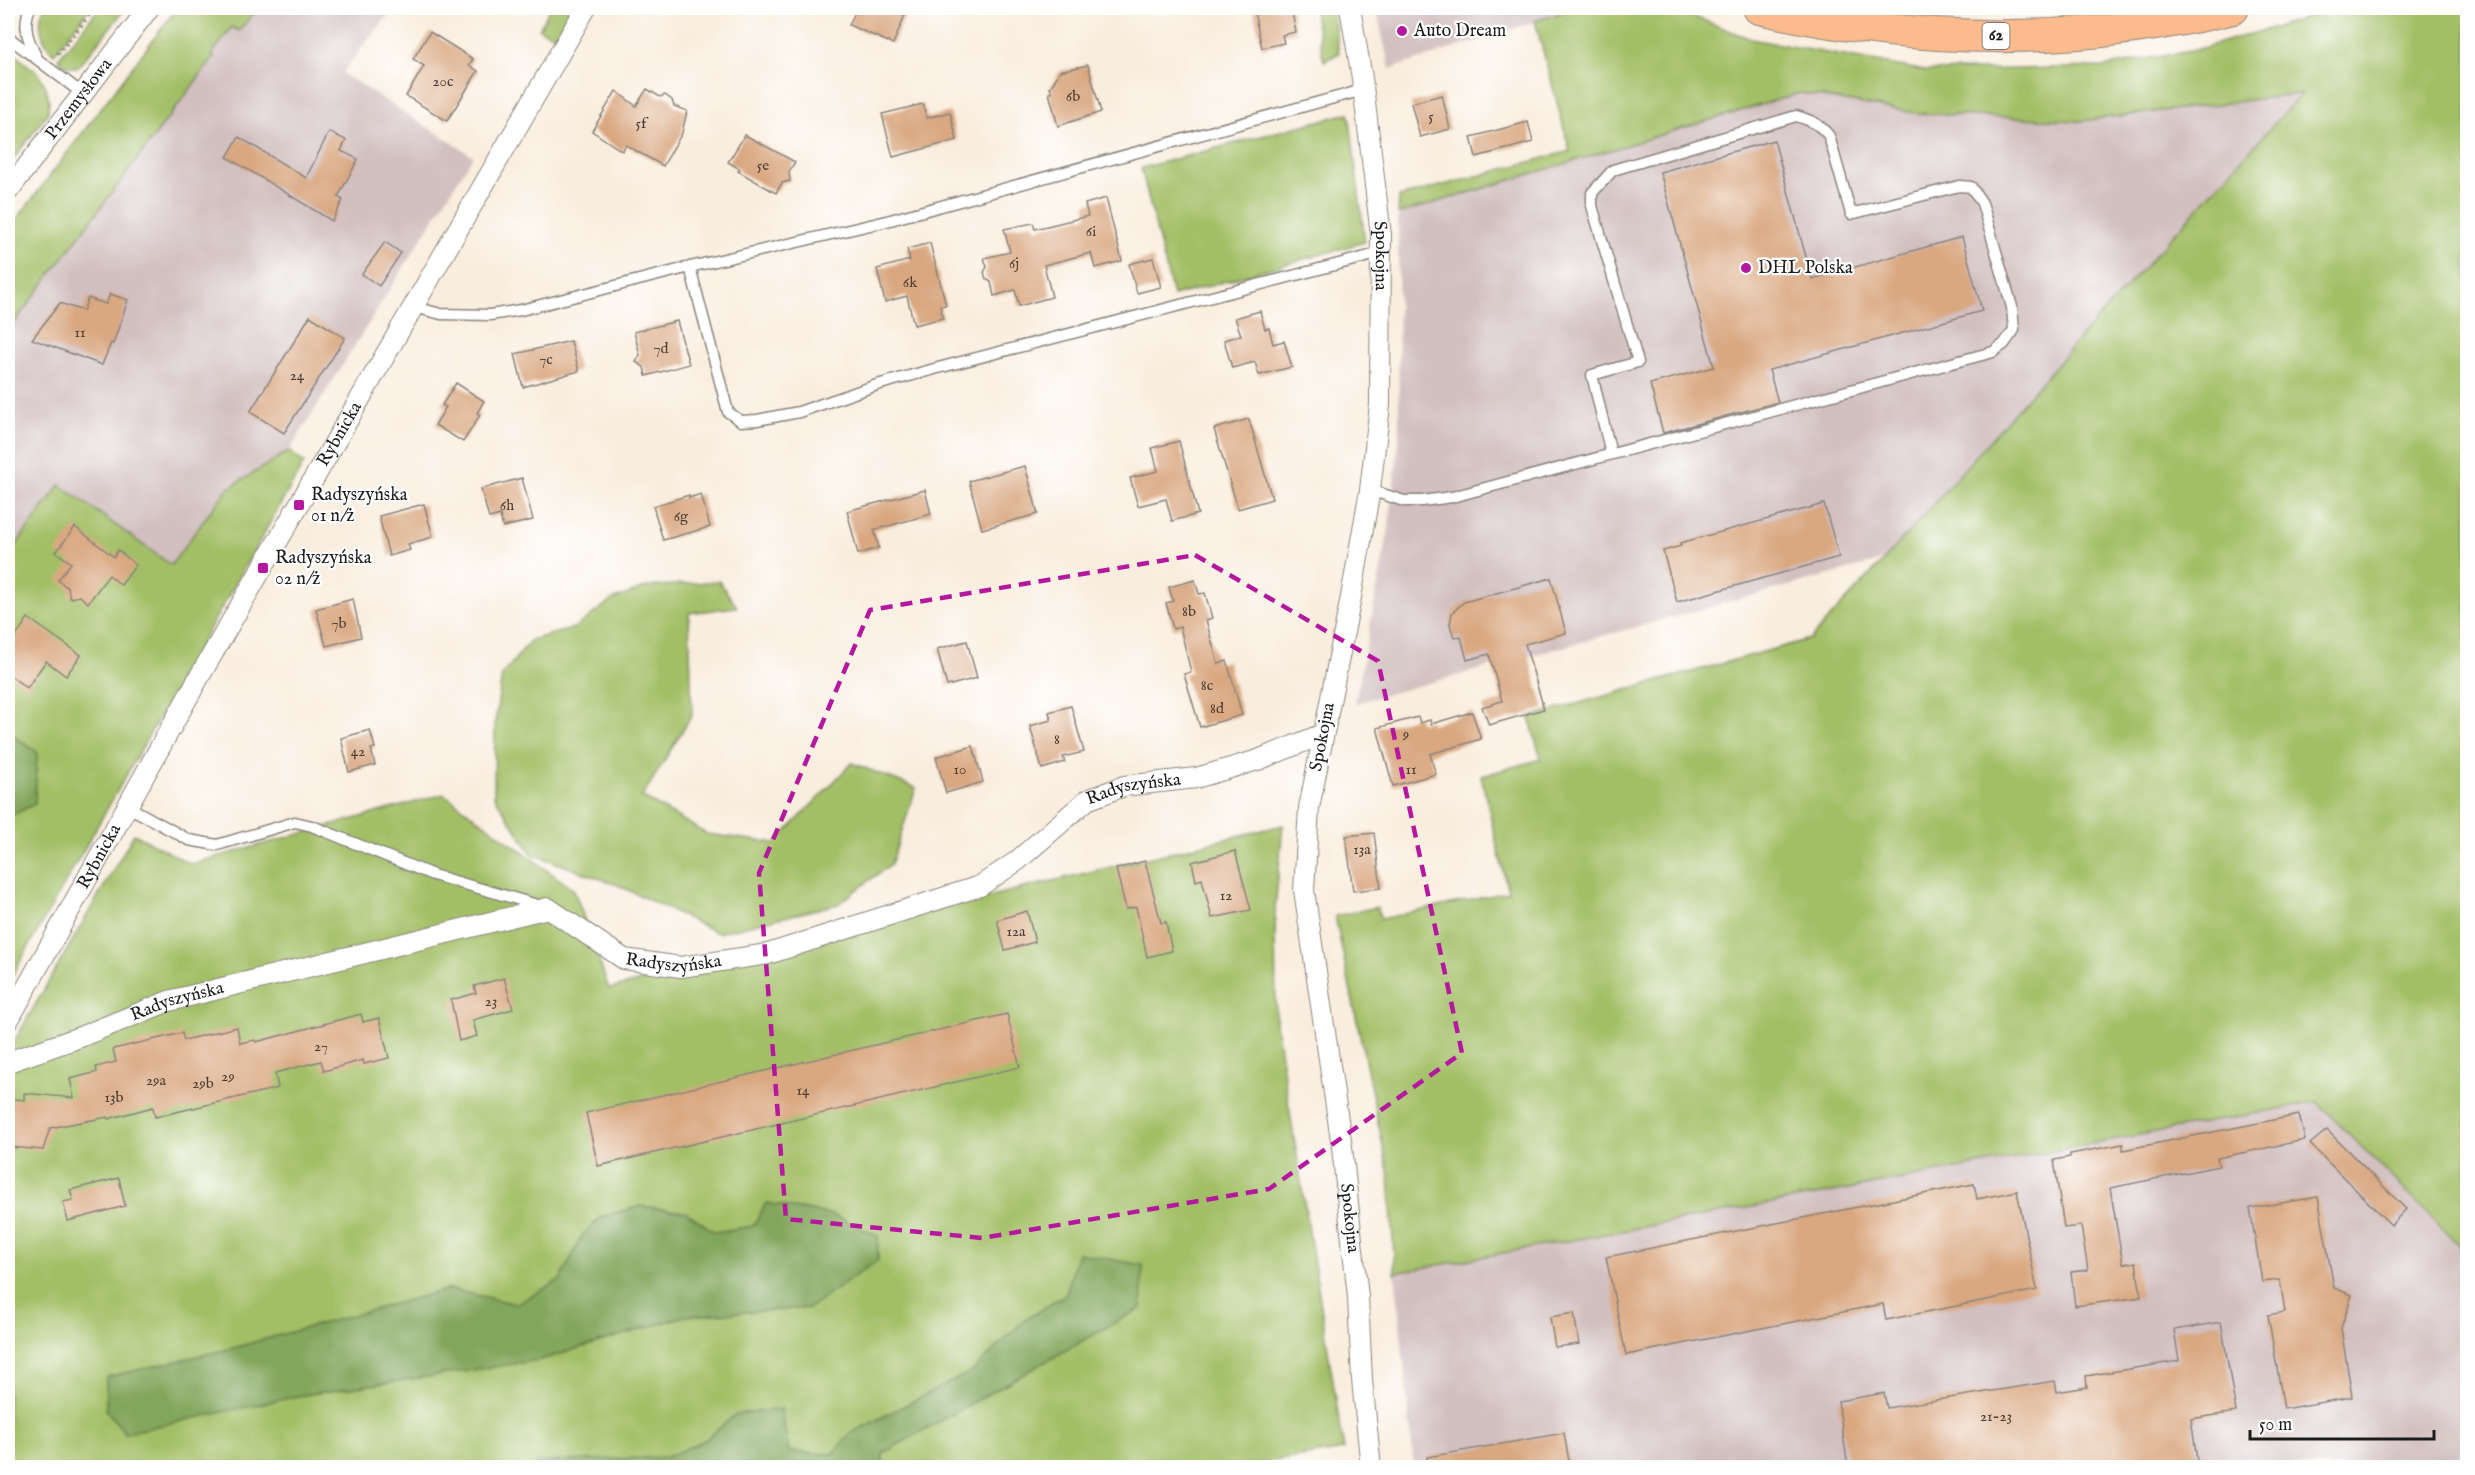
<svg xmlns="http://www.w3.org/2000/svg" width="2475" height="1475" font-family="'IM FELL English',serif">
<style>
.industrial{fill:#d2bfbf}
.green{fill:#a3bf66;stroke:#606e41;stroke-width:1.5}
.forest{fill:#82a65b;stroke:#4f613c;stroke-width:1.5}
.building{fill:#d9a780}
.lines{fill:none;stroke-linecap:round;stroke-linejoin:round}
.lane-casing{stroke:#8a847c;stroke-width:13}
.street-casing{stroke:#8a847c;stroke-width:22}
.primary-casing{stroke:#8a847c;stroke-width:34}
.path{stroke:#8a847c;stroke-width:4;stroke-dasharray:1.5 4.5;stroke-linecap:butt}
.lane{stroke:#fff;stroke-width:10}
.street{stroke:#fff;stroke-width:20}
.primary{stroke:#fbbb8d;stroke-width:32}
.marked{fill:none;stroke:#b5179e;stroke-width:4.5;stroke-dasharray:12 8;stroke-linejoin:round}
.poi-dot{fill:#b5179e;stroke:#fff;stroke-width:2}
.labels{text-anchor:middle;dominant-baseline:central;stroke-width:4.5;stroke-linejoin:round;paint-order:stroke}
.number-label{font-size:15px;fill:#4b3f35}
.shield{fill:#fff;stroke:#606060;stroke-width:1.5}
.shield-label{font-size:16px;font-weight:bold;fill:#1c1c1c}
.poi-label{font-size:18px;fill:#1c1c1c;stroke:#fff;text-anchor:start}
.street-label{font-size:18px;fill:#1c1c1c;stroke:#fff}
</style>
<rect width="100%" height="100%" fill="#fff"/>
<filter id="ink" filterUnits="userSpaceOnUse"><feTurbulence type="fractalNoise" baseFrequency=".0167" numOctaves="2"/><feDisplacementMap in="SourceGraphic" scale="12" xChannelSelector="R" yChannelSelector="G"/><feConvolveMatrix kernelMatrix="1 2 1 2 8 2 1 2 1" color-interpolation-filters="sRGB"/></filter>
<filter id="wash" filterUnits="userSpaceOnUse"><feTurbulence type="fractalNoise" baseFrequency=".008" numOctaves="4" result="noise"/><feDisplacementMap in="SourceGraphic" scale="24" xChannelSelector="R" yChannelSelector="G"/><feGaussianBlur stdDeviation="1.35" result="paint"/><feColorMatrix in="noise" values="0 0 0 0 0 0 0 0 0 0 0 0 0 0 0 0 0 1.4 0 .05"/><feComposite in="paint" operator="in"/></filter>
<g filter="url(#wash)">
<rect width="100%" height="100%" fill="#f9eddd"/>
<!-- industrial -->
<g class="industrial">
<polygon points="258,8 394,8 342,73 473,156 289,451 227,489 171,565 60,486 8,556 8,331 214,57 212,54 232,27 239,31"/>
<polygon points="1376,8 1577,8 1390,69"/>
<polygon points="1800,93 1915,113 2219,105 2302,94 2072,347 1884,560 1355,703 1388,533 1399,440 1398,214"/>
<polygon points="2317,1102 2467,1253 2467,1467 1414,1467 1395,1273"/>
</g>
<!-- green -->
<g class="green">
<path d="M 44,8 L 90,8 L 54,54 C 42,42 36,24 44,8 Z"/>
<path d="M 99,8 L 126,8 L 78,67 C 70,68 63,66 58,59 Z"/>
<polygon points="177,8 258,8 239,31 232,27 212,54 214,57 8,331 8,231"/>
<polygon points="550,8 574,8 561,32 555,36 539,29"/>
<polygon points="1313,8 1332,8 1339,53 1324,61"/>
<polygon points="1577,8 1672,8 1751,39 1926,71 2103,67 2195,50 2296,21 2329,8 2467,8 2467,1253 2317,1102 1395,1273 1389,1175 1335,916 1377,907 1381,919 1508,892 1481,776 1541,759 1529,717 1810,639 1884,560 2072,347 2301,94 2080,121 1915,113 1800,93 1398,214 1399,197 1570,151 1535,21"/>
<polygon points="8,49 38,73 46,87 49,101 48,113 8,166"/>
<polygon points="1349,113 1365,242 1173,296 1141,168"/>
<polygon points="289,451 304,463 8,983 8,556 60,485 171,565 227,489"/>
<polygon points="719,581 737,607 689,613 692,715 642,797 707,834 775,843 852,763 916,788 891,864 838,904 718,933 620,886 532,854 494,796 495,722 502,675 531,640 574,628 612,600 647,587"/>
<polygon points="444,794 574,890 609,989 1283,825 1275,909 1276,1025 1344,1450 1233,1468 8,1468 8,1052 134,834 191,864"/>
</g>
<!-- forest -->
<g class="forest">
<polygon points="8,732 37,752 35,804 8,817"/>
<polygon points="766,1203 833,1215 878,1236 878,1260 809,1308 685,1316 540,1360 303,1395 125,1433 106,1410 106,1377 229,1349 449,1289 517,1304 560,1280 582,1236 601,1217 641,1206 686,1212 715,1232 753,1226"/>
<polygon points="1078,1253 1143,1265 1141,1308 883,1453 883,1467 532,1467 539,1462 667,1457 705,1440 736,1414 781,1409 789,1452 833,1454 851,1433 974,1370 1023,1321 1066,1294"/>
</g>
<g id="blocks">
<!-- building -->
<g class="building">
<polygon points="857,8 887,8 905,15 893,44 849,25"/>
<polygon points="1253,8 1291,8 1296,32 1282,35 1284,43 1262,48"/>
<polygon points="430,32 473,59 469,65 478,71 447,121 406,96 424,66 413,59"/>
<polygon points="1088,65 1101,112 1058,126 1049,93 1052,93 1050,88 1060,71"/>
<polygon points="647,89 660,97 665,95 672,100 674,106 687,111 682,133 663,166 626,145 622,151 592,131 616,91 636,106"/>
<polygon points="1442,95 1450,129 1420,137 1411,103"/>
<polygon points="923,104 927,118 950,112 957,140 893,157 882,114"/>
<polygon points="1528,122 1533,142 1476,157 1471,137"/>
<polygon points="329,132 346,140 341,151 358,159 338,197 343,200 332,221 227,157 239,137 306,178"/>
<polygon points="745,135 795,162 789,172 790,181 782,183 776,193 738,171 740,169 728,162"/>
<polygon points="1774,140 1812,279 1962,237 1982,311 1769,370 1778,402 1663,433 1650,384 1714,367 1660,172"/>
<polygon points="1106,198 1122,261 1095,268 1091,253 1044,265 1052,297 1019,306 1015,290 994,296 991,282 986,279 984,272 987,267 984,258 1010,252 1004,229 1033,223 1035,229 1088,216 1085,204"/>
<polygon points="385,242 401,253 379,286 362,274"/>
<polygon points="930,243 946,305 940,306 943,318 914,325 907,296 885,302 877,269 910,260 907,249"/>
<polygon points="1153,258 1161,287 1137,293 1129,264"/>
<polygon points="110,294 128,300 113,344 111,343 102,365 32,339 60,303 83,311 88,298 106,304"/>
<polygon points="1260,311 1265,329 1269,328 1273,344 1284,341 1292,367 1259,375 1255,362 1232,368 1224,340 1241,335 1235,318"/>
<polygon points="310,316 345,338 284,433 250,412"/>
<polygon points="677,321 689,364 646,376 644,367 636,362 640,355 634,332"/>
<polygon points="571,341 579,371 523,387 515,354"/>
<polygon points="456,383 484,401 477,413 480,415 463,442 435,425 446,407 442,405"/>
<polygon points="1249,419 1272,499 1238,509 1214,429"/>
<polygon points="1179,441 1198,514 1172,521 1166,499 1138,506 1130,478 1158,471 1152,448"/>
<polygon points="1025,466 1038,514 982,529 969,481"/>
<polygon points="522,478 533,520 503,527 500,515 489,518 481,489"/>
<polygon points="925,490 931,514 874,530 879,548 858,554 847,511"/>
<polygon points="701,494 710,527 663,540 653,506 689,495 689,498"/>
<polygon points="424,504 433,537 408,544 410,550 389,556 379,516"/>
<polygon points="1824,504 1839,557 1677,602 1663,551 1681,546 1680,543"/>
<polygon points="75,527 114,557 118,550 136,565 121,585 109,575 88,603 80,596 70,598 68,588 58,580 71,563 56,552"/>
<polygon points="1551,578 1566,633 1525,644 1544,709 1489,725 1482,707 1502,701 1489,654 1467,660 1461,637 1454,638 1450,624 1452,613 1464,602"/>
<polygon points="1195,580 1199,594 1205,593 1212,618 1206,620 1218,664 1227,661 1242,715 1200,727 1184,674 1191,672 1180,627 1173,629 1166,603 1173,601 1169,587"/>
<polygon points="353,599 361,637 326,646 316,609"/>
<polygon points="28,618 81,655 66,676 46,661 27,688 8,674 8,648"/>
<polygon points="967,641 977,678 947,686 937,649"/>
<polygon points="1071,706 1084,752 1063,757 1065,762 1042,769 1030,726 1051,720 1049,712"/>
<polygon points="1472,712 1481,739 1430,754 1436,774 1393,786 1377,728 1418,717 1420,723 1430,720 1431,724"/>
<polygon points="370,730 375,748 371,749 375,765 349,772 341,738"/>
<polygon points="973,746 983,782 946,793 936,757"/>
<polygon points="1374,833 1381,888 1353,891 1346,836"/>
<polygon points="1235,851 1251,910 1212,918 1202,879 1196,881 1192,862"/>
<polygon points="1145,861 1161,923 1166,922 1172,951 1147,957 1136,907 1126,909 1116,869"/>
<polygon points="1027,911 1035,942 1005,950 997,920"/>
<polygon points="504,978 513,1009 473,1020 477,1036 459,1041 451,1000 476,993 474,986"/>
<polygon points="361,1014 363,1022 379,1018 389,1058 364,1064 363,1060 324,1071 321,1061 275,1073 278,1088 155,1117 153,1107 108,1119 108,1117 50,1128 43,1150 10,1147 12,1135 8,1134 8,1098 24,1100 24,1093 74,1098 70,1079 97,1072 96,1067 116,1062 113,1049 182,1033 184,1040 237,1027 240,1043 255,1040 256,1042"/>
<polygon points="1007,1014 1020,1067 598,1166 586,1113"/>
<polygon points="2299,1115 2305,1140 2217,1158 2219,1166 2110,1188 2123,1264 2136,1262 2141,1297 2075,1306 2071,1272 2088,1270 2081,1226 2064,1228 2054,1160 2070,1157 2070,1154 2123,1144 2123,1150"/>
<polygon points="2327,1130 2406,1209 2391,1225 2310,1144"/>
<polygon points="119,1178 125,1206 68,1221 63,1202 73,1200 70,1190"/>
<polygon points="1974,1184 1977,1199 2017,1191 2037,1290 1886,1320 1883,1304 1626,1355 1606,1257"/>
<polygon points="2318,1197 2334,1288 2352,1295 2341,1328 2352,1397 2284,1409 2268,1315 2285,1312 2280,1280 2262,1282 2250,1208"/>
<polygon points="1574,1313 1579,1344 1555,1347 1550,1317"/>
<polygon points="2221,1322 2236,1412 2191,1419 2198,1467 1848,1467 1838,1401 1884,1393 1887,1408 2055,1381 2057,1392 2087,1387 2086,1376 2179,1361 2174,1330"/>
<polygon points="1564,1433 1570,1467 1428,1467 1427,1457"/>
</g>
</g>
</g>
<g filter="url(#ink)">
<use href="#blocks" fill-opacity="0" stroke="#8a847c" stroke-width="1.5"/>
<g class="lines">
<defs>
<g id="lane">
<path d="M 30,8 C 22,25 28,41 37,58"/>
<polyline points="8,37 83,94"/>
<polyline points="690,267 883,222 1363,90"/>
<polyline points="414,307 441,314 490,315 521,310 690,267 728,412 741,421 757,420 799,412 877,385 938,368 1381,253"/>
<path d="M 1370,490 L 1404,501 L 1422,501 L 1452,497 L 1993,352 L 2004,344 L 2014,330 L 2012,307 L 1982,203 L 1971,187 L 1959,186 L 1851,214 L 1829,136 C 1820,124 1810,120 1796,116 L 1613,170 L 1592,193 L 1592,206 L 1638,362 L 1592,375 L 1611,454"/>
<polyline points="127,806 189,840 217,845 295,822 312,826 433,875 541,906"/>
</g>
<g id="street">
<path id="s1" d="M 1350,8 L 1362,78 L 1381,235 L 1380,405 L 1370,490 L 1351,597 L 1309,808 L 1304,890 L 1342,1147 L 1358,1297 L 1362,1380 L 1371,1468"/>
<path id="s2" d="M 8,191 L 149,8"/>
<path id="s3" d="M 8,1021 L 198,679 L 586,8"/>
<path id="s4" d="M 8,1062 L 80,1037 L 169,1001 L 548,908 L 624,959 L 681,967 L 768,954 L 980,886 L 1017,861 L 1087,800 L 1124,786 L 1196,778 L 1258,760 L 1323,734"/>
</g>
<path id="primary" d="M 1759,8 C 1915,44 2077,47 2233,8"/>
</defs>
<!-- lane casing -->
<use href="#lane" class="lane-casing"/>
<!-- street casing -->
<use href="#street" class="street-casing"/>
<!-- primary casing -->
<use href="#primary" class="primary-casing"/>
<!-- path -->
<polyline class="path" points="58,54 95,8"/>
<!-- lane -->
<use href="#lane" class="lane"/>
<!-- street -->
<use href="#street" class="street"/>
<!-- primary -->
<use href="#primary" class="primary"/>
</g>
</g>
<!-- marked area -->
<path class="marked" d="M 1195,555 L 1378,661 L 1462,1053 L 1269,1189 L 982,1238 L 786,1219 L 759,873 L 870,610 Z"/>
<!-- markers -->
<g class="poi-dot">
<circle cx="1402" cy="31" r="6"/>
<circle cx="1746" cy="268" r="6"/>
<rect x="293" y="499" width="12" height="12" rx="3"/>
<rect x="257" y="562" width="12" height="12" rx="3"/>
</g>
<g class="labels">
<!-- number labels -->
<g class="number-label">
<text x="443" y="81">20c</text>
<text x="1073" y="96">6b</text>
<text x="1431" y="116">5</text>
<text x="641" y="123">5f</text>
<text x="763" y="165">5e</text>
<text x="1091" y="231">6i</text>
<text x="1014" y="263">6j</text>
<text x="910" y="282">6k</text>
<text x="80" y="332">11</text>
<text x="661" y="348">7d</text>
<text x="546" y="359">7c</text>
<text x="297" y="375">24</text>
<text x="507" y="505">6h</text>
<text x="681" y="516">6g</text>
<text x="1189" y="611">8b</text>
<text x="339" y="623">7b</text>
<text x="1207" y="685">8c</text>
<text x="1217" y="708">8d</text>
<text x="1406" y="734">9</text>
<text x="1057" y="739">8</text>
<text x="358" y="751">42</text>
<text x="960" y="769">10</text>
<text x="1411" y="769">11</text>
<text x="1362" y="849">13a</text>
<text x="1226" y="895">12</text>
<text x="1016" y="931">12a</text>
<text x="491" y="1001">23</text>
<text x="321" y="1046">27</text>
<text x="228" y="1076">29</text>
<text x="156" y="1080">29a</text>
<text x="203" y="1083">29b</text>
<text x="803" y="1090">14</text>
<text x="114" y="1097">13b</text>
<text x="1996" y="1416">21-23</text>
</g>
<!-- shield labels -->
<rect class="shield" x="1982.5" y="23" width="27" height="26" rx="4.5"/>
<g class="shield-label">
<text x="1996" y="36">62</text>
</g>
<!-- poi labels -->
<g class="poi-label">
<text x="1414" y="31">Auto Dream</text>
<text x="1758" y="268">DHL Polska</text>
<text x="311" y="495">Radyszyńska<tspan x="311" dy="21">01 n/ż</tspan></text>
<text x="275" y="558">Radyszyńska<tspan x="275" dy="21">02 n/ż</tspan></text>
</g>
<!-- street labels -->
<g class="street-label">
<text stroke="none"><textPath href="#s2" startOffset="116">Przemysłowa</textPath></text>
<text stroke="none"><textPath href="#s1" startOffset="250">Spokojna</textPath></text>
<text stroke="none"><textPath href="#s3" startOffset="674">Rybnicka</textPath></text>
<text transform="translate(1323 737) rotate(-79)">Spokojna</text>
<text stroke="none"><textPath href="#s4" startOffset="1208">Radyszyńska</textPath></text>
<text stroke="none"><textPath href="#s3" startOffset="188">Rybnicka</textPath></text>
<text stroke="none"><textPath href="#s4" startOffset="704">Radyszyńska</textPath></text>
<text stroke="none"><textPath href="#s4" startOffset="180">Radyszyńska</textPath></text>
<text stroke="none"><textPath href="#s1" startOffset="1222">Spokojna</textPath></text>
</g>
</g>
<!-- margin -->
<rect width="2475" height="1475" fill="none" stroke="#fff" stroke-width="30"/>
<!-- scale -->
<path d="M2250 1430v9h184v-9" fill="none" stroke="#1c1c1c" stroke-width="3"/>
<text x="2259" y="1430" font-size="18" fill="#1c1c1c" stroke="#ffffff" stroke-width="4.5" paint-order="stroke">50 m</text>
</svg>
